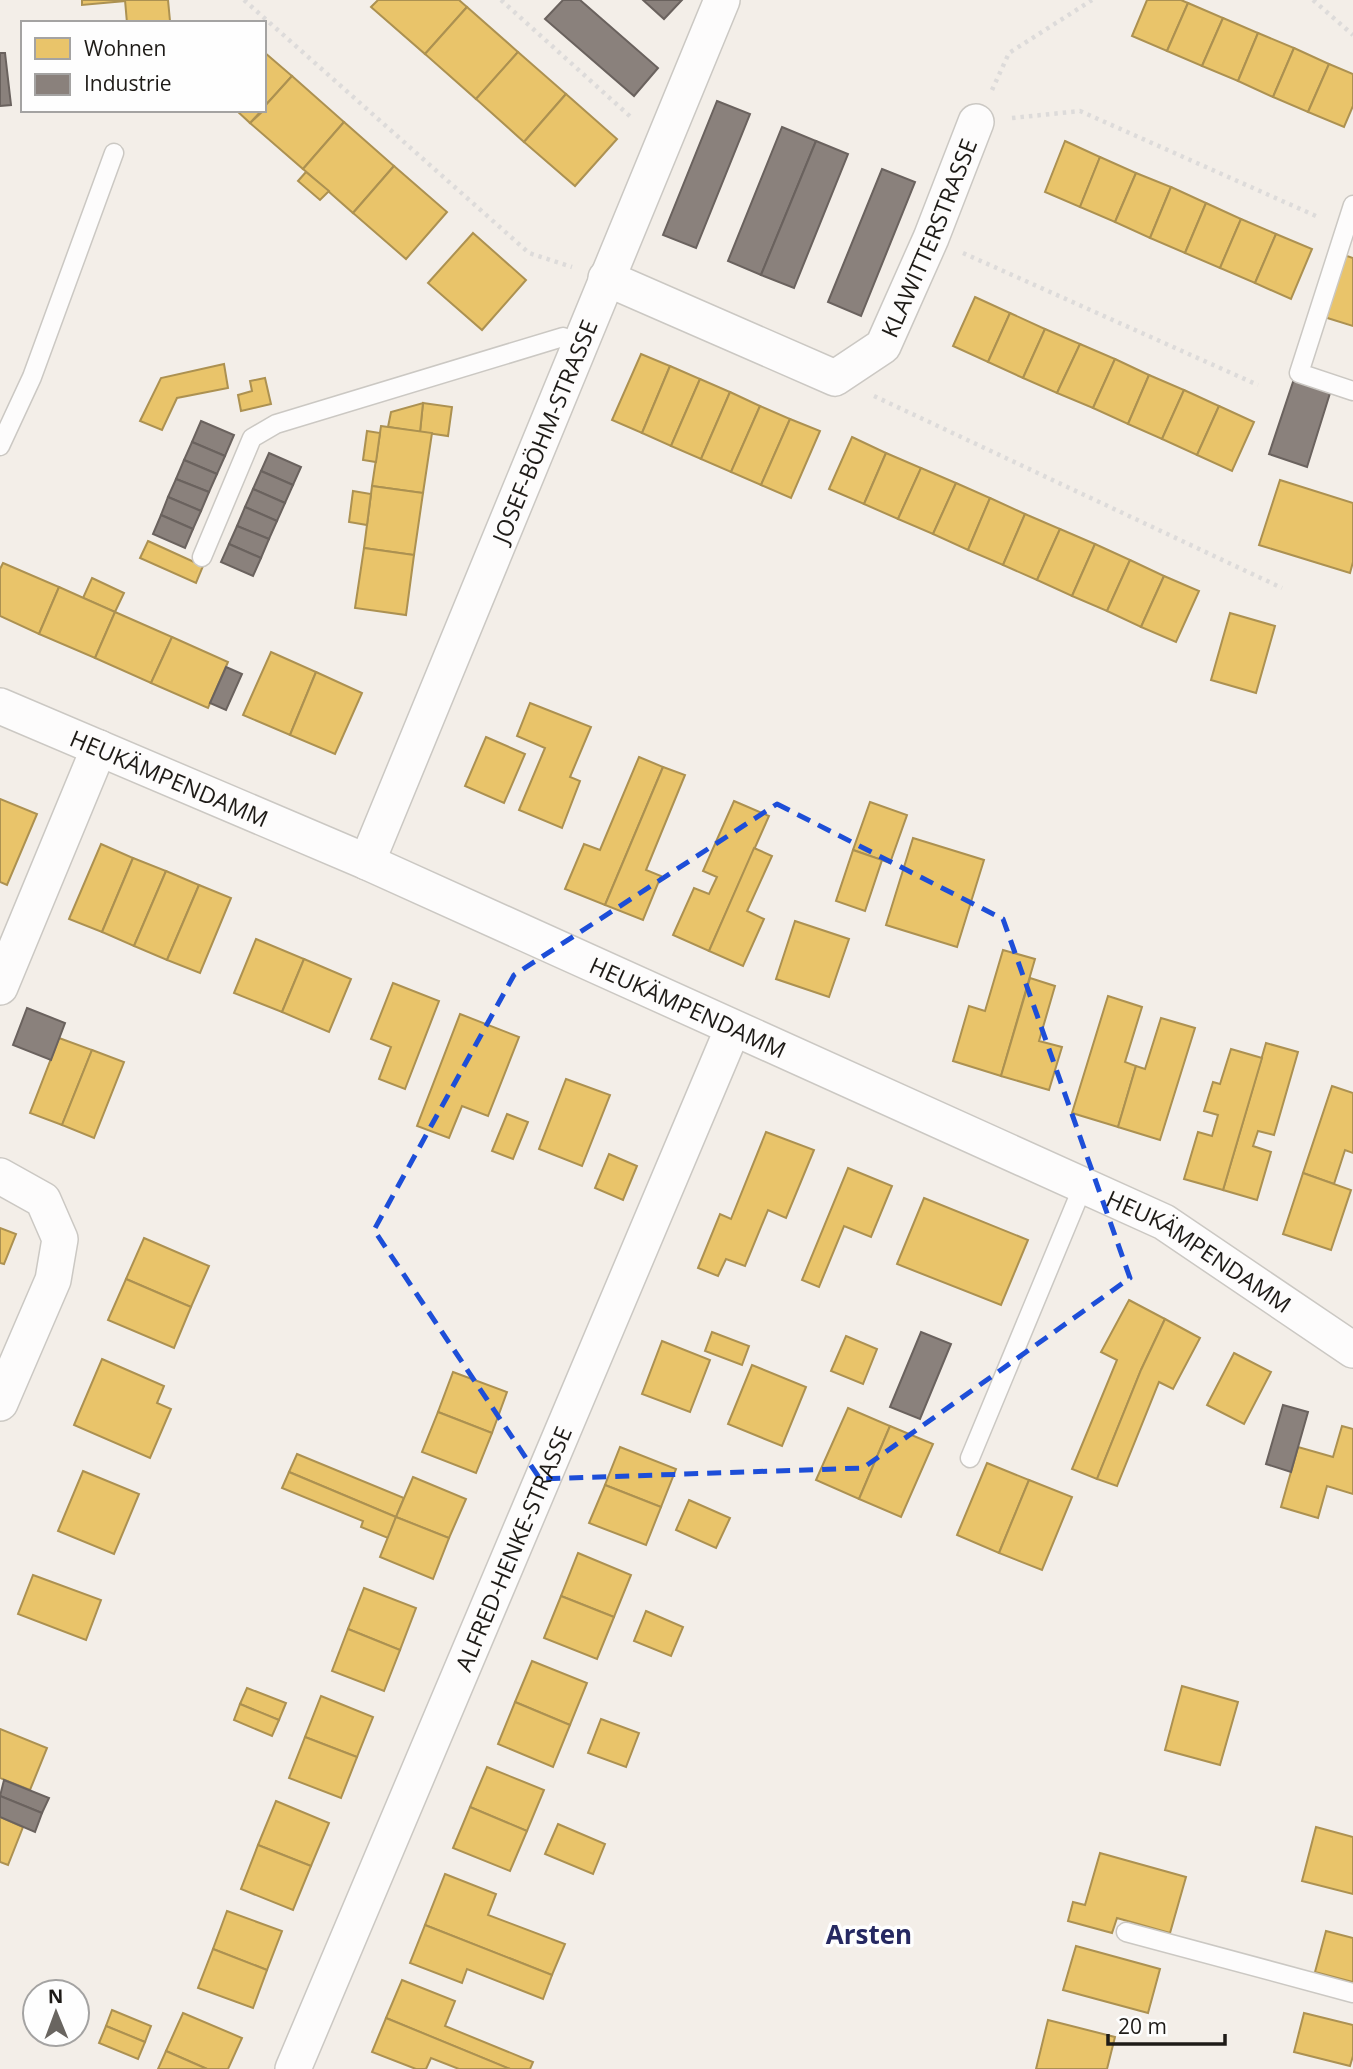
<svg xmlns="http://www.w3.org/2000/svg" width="1353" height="2069" font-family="'Open Sans',sans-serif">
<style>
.homes{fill:#e9c46a;stroke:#ac9151;stroke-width:2}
.industry{fill:#8a817c;stroke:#6a625e;stroke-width:2}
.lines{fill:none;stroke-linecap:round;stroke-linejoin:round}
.service-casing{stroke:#cbc8c3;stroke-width:21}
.minor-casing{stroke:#cbc8c3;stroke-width:38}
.path{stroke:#dddbda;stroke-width:4.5;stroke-dasharray:3.5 5;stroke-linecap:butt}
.service{stroke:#fdfcfc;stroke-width:18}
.minor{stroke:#fdfcfc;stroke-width:35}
.marked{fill:none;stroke:#1d4ed8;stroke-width:5;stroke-dasharray:14 9;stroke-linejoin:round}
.labels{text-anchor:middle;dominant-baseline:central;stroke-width:7;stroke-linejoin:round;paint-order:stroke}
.street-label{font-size:23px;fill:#1e1b17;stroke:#fefefe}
.quarter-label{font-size:26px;font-weight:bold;fill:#252861;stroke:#fefefe}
</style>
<rect width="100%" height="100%" fill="#f3eee8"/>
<!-- homes -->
<g class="homes">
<polygon points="82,0 125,0 125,1 82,5"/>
<polygon points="125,0 168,0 170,21 127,23"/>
<polygon points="378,0 459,0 467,7 425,54 371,7"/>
<polygon points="1147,0 1181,0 1188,3 1167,51 1132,36"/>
<polygon points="1188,3 1223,18 1202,66 1167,51"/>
<polygon points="467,7 518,52 476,99 425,54"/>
<polygon points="1223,18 1258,33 1238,81 1202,66"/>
<polygon points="1258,33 1294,48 1273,97 1238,81"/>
<polygon points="1294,48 1329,64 1308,112 1273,97"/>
<polygon points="264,52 292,76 264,107"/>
<polygon points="518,52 566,94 524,142 476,99"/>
<polygon points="1329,64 1353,74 1353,106 1344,127 1308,112"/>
<polygon points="292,76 344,122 303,169 250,123 264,110 264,107"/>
<polygon points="566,94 617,139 575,186 524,142"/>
<polygon points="236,110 262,110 250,123"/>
<polygon points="344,122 394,166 353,213 303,169"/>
<polygon points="1065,141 1100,157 1080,207 1045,192"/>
<polygon points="1100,157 1136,173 1115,222 1080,207"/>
<polygon points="394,166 447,212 406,259 353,213"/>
<polygon points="306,172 329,191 320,200 298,181"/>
<polygon points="1136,173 1171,187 1150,238 1115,222"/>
<polygon points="1171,187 1206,203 1185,253 1150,238"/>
<polygon points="1206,203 1241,219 1220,268 1185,253"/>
<polygon points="1241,219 1276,234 1255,283 1220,268"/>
<polygon points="473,233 526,280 482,330 428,283"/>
<polygon points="1276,234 1312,249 1291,299 1255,283"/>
<polygon points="1341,254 1353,258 1353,326 1321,316"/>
<polygon points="975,297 1010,313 988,362 953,346"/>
<polygon points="1010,313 1045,329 1023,378 988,362"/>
<polygon points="1045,329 1080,344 1057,393 1023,378"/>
<polygon points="1080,344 1115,359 1093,408 1057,393"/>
<polygon points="641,354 670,366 642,433 612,420"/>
<polygon points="1115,359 1149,375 1128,424 1093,408"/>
<polygon points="224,364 228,388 177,398 162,430 140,421 161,378"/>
<polygon points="670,366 700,379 671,446 642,433"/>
<polygon points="1149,375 1184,390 1162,439 1128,424"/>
<polygon points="265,378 271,404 241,411 238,395 252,391 250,381"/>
<polygon points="700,379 730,392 701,459 671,446"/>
<polygon points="1184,390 1219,406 1197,455 1162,439"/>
<polygon points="730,392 760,406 731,472 701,459"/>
<polygon points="423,403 452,407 448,436 420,432"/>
<polygon points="423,403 420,432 388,427 391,412"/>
<polygon points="760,406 790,419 761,485 731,472"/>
<polygon points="1219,406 1254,422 1232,471 1197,455"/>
<polygon points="790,419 820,431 791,498 761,485"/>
<polygon points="381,426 432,433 423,493 372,486"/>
<polygon points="367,431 380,433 376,462 363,460"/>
<polygon points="852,437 886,453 864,504 829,489"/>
<polygon points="886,453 921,468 898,519 864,504"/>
<polygon points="921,468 956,483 933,534 898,519"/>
<polygon points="1280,480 1353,503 1353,562 1350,573 1259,545"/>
<polygon points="956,483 990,498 968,550 933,534"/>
<polygon points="372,486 423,493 414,555 364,548"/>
<polygon points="353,491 371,494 367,525 349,522"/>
<polygon points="990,498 1025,514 1003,565 968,550"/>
<polygon points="1025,514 1060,529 1037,580 1003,565"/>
<polygon points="1060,529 1095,544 1072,596 1037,580"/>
<polygon points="148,541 203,566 196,583 140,558"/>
<polygon points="1095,544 1130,560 1107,611 1072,596"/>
<polygon points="364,548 414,555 406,615 355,608"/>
<polygon points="1130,560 1164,576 1141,627 1107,611"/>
<polygon points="3,563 59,587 39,634 0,616 0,569"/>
<polygon points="1164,576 1199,591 1176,642 1141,627"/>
<polygon points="92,578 124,593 115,612 83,598"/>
<polygon points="59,587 115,612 95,658 39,634"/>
<polygon points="115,612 172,637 151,683 95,658"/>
<polygon points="1230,613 1275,626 1256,693 1211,680"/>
<polygon points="172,637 228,662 208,708 151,683"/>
<polygon points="271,652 316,672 290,735 243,715"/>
<polygon points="316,672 362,693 335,754 290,735"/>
<polygon points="530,703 591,727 570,777 580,781 562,828 519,810 545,748 517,736"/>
<polygon points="486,737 525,754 504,803 465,786"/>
<polygon points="639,757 663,767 605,905 565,889 584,844 600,850"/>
<polygon points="663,767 685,775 646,870 661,876 643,920 605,905"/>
<polygon points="0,799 37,814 7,885 0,882"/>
<polygon points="734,801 769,816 709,951 673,935 694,888 709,894 717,877 703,871"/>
<polygon points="870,802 907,815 890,863 853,850"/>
<polygon points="913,838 984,860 957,947 886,925"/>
<polygon points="101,844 133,858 102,932 69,919"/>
<polygon points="754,848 772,856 747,911 764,919 743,966 709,951"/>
<polygon points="853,850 882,860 865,911 836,901"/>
<polygon points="133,858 166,871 134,946 102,932"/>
<polygon points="166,871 199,885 167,960 134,946"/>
<polygon points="199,885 231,898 200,973 167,960"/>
<polygon points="795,921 849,939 829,997 776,979"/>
<polygon points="256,939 304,959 282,1012 234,993"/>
<polygon points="1003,950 1035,959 1001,1076 953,1061 969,1006 985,1011"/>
<polygon points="304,959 351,979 329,1032 282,1012"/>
<polygon points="1030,978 1055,986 1039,1041 1062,1047 1049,1090 1001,1076"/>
<polygon points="393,983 439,1001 405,1089 379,1079 391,1047 371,1039"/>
<polygon points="1108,996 1142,1007 1125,1062 1136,1066 1118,1127 1072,1113"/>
<polygon points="460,1014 519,1037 488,1116 462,1106 449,1138 417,1126"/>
<polygon points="1161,1018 1195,1028 1160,1140 1118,1127 1136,1066 1145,1069"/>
<polygon points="59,1038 92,1050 62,1125 30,1113"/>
<polygon points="1266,1043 1298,1052 1274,1135 1258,1131 1253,1146 1271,1152 1257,1200 1223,1190"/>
<polygon points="1231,1049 1262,1058 1223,1190 1184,1179 1198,1132 1212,1136 1218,1115 1204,1111 1213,1082 1220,1084"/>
<polygon points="92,1050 124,1062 94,1138 62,1125"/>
<polygon points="566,1079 610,1095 582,1166 539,1149"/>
<polygon points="1332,1086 1353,1093 1353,1153 1345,1150 1334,1184 1303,1173"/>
<polygon points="507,1114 528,1122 513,1159 492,1151"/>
<polygon points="766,1132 814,1150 786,1218 768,1210 745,1266 726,1259 718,1276 698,1268 720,1214 731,1219"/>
<polygon points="609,1154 637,1166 623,1200 595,1188"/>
<polygon points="848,1168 892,1186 871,1237 844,1226 819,1287 802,1280"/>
<polygon points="1303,1173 1351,1190 1331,1250 1283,1234"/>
<polygon points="924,1198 1028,1240 1001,1305 897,1264"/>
<polygon points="0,1228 16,1234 4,1264 0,1263"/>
<polygon points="144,1238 209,1266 191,1307 126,1279"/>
<polygon points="126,1279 191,1307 174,1348 108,1320"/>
<polygon points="1129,1300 1165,1319 1141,1370 1097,1479 1072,1469 1117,1360 1101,1352"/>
<polygon points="1165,1319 1200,1338 1173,1389 1159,1382 1117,1486 1097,1479 1141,1370"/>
<polygon points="712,1332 749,1346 742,1365 705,1351"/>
<polygon points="846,1336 877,1349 863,1384 831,1371"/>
<polygon points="662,1341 710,1360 690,1412 642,1394"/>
<polygon points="1234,1353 1271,1372 1244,1424 1207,1405"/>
<polygon points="102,1359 164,1386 157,1403 171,1409 150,1458 74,1425"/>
<polygon points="752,1365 806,1387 782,1446 728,1424"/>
<polygon points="453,1372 507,1392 492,1433 438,1412"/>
<polygon points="848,1408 890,1426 859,1499 816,1480"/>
<polygon points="438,1412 492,1433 476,1473 422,1452"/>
<polygon points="890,1426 933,1444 901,1517 859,1499"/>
<polygon points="1342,1426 1353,1429 1353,1494 1327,1486 1318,1518 1281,1507 1298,1447 1333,1457"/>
<polygon points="620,1447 676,1469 661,1507 605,1485"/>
<polygon points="297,1454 404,1498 396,1517 289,1472"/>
<polygon points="987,1463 1029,1480 999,1553 957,1535"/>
<polygon points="83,1471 139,1494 114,1554 58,1531"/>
<polygon points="289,1472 396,1517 388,1538 361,1527 363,1521 282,1488"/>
<polygon points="413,1477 466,1499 449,1538 396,1517"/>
<polygon points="1029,1480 1072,1497 1042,1570 999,1553"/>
<polygon points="605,1485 661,1507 646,1545 589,1523"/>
<polygon points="689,1500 730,1518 716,1548 676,1530"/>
<polygon points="396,1517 449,1538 433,1579 380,1557"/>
<polygon points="578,1553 631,1575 614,1617 561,1596"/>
<polygon points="33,1575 101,1600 86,1640 18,1614"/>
<polygon points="364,1588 416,1608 400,1650 348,1629"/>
<polygon points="561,1596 614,1617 597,1659 544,1638"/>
<polygon points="646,1611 683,1627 671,1656 634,1641"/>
<polygon points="348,1629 400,1650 384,1691 332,1671"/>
<polygon points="532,1661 587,1683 570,1725 515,1702"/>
<polygon points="1182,1686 1238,1702 1220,1765 1165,1750"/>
<polygon points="247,1688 286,1703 279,1720 240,1704"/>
<polygon points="321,1696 373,1717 357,1757 305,1737"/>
<polygon points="515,1702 570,1725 553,1767 498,1744"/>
<polygon points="240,1704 279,1720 272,1736 234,1720"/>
<polygon points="601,1719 639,1733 626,1767 588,1753"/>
<polygon points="0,1729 47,1748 30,1790 0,1778"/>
<polygon points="305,1737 357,1757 341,1798 289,1778"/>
<polygon points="487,1767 544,1790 527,1831 470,1807"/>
<polygon points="276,1801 329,1823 311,1866 258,1845"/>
<polygon points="470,1807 527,1831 510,1871 453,1848"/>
<polygon points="0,1817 23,1827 8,1865 0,1862"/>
<polygon points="558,1824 605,1844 593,1874 545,1854"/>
<polygon points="1316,1827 1353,1837 1353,1894 1302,1881"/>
<polygon points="258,1845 311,1866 293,1910 241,1889"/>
<polygon points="1100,1853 1186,1877 1170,1933 1117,1918 1112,1933 1068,1921 1073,1902 1085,1905"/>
<polygon points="445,1874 496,1894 488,1915 565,1944 552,1975 425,1925"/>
<polygon points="227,1911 282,1931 267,1970 213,1949"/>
<polygon points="425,1925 552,1975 543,1999 467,1969 462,1983 410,1963"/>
<polygon points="1326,1931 1353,1938 1353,1982 1315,1972"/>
<polygon points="1076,1946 1160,1969 1148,2013 1063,1990"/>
<polygon points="213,1949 267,1970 253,2008 198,1988"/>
<polygon points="402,1980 455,2001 445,2026 533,2062 530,2069 510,2069 386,2018"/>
<polygon points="112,2010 151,2026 145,2042 106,2026"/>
<polygon points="183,2013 242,2038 228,2069 207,2069 166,2051"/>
<polygon points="1304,2013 1353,2025 1353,2056 1350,2066 1294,2052"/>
<polygon points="386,2018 510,2069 459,2069 431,2058 426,2069 416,2069 372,2052"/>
<polygon points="1048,2020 1115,2037 1107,2069 1036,2069"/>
<polygon points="106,2026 145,2042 138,2059 99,2043"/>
<polygon points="166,2051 207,2069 158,2069"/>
</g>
<!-- industry -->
<g class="industry">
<polygon points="563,0 580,0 658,68 634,96 545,19"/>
<polygon points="643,0 682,0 664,19"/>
<polygon points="0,53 5,53 11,105 0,106"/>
<polygon points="717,101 750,114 696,248 663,235"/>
<polygon points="782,127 816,141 761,275 728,261"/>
<polygon points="816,141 848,154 794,288 761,275"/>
<polygon points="882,169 915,182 861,316 828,302"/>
<polygon points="1294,379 1331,390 1307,467 1269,454"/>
<polygon points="201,421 234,435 225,456 192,442"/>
<polygon points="192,442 225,456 217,474 184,460"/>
<polygon points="269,453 301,467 293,485 261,471"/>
<polygon points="184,460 217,474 209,492 176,479"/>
<polygon points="261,471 293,485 285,503 253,489"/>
<polygon points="176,479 209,492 201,511 168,497"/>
<polygon points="253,489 285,503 277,521 245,507"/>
<polygon points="168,497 201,511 193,529 161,515"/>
<polygon points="245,507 277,521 269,539 237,526"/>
<polygon points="161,515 193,529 185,548 153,534"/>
<polygon points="237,526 269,539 261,558 229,544"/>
<polygon points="229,544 261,558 253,576 221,562"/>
<polygon points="226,667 242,674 226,710 210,703"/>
<polygon points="27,1008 65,1023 51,1060 13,1045"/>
<polygon points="921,1332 951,1344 920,1419 890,1407"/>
<polygon points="1283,1405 1308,1412 1291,1472 1266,1464"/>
<polygon points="4,1780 49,1798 42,1813 0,1796"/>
<polygon points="0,1796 42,1813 35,1832 0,1817"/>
</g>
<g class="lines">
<defs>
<g id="service">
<polyline points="1353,205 1299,373 1353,391"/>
<polyline points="0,446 32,377 114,153"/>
<polyline points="202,557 252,438 276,424 563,337 580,344"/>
<polyline points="970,1458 1083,1186"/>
<polyline points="1126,1932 1353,1993"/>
</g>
<g id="minor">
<path id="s1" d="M 606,278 L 835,378 L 883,346 L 931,238 L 976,122"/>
<path id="s2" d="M 0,706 L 367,862 L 1164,1222 L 1353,1350"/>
<path id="s3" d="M 367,862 L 722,0"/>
<polyline points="0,987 99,748"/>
<polyline points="0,1176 43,1200 60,1239 53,1280 0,1403"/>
<path id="s4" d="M 293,2069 L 733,1028"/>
</g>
</defs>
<!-- service casing -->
<use href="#service" class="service-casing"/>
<!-- minor casing -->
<use href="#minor" class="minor-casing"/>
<!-- path -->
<g class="path">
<polyline points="244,0 529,253 572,267"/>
<polyline points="501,0 633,119"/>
<polyline points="1313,0 1353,35"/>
<polyline points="992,90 1009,53 1092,0"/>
<polyline points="1012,118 1080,111 1316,216"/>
<polyline points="963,253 1258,385"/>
<polyline points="874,396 1282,588"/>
</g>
<!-- service -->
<use href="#service" class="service"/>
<!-- minor -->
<use href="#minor" class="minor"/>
</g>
<!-- marked area -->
<path class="marked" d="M 777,804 L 1003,919 L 1130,1278 L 863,1468 L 540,1479 L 374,1230 L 514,975 Z"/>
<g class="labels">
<!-- street labels -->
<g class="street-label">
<text stroke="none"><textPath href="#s1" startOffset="425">KLAWITTERSTRASSE</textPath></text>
<text stroke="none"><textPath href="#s3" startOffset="466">JOSEF-BÖHM-STRASSE</textPath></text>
<text stroke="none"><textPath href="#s2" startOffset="184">HEUKÄMPENDAMM</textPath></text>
<text stroke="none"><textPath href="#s2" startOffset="751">HEUKÄMPENDAMM</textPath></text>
<text stroke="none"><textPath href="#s2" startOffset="1318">HEUKÄMPENDAMM</textPath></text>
<text stroke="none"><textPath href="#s4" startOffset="565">ALFRED-HENKE-STRASSE</textPath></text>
</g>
<!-- quarter labels -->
<g class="quarter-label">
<text x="869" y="1934">Arsten</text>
</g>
</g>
<!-- legend -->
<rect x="21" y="21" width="245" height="91" fill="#fefefe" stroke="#a4a3a2" stroke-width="2"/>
<rect x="35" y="38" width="35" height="21" fill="#e9c46a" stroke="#a4a3a2" stroke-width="2"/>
<text x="84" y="56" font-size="21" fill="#1e1b17">Wohnen</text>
<rect x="35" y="74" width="35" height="21" fill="#8a817c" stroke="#a4a3a2" stroke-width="2"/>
<text x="84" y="91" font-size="21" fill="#1e1b17">Industrie</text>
<!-- north arrow -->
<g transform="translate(56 2013) rotate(359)"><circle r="33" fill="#fefefe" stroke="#a4a3a2" stroke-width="2"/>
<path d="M0-5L12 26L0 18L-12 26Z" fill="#696560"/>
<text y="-10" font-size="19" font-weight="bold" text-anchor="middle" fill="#1e1b17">N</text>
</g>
<!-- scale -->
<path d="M1108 2034v10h117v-10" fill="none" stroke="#1e1b17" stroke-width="3.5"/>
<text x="1118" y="2034" font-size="21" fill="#1e1b17" stroke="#fefefe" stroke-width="5" paint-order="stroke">20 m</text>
</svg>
